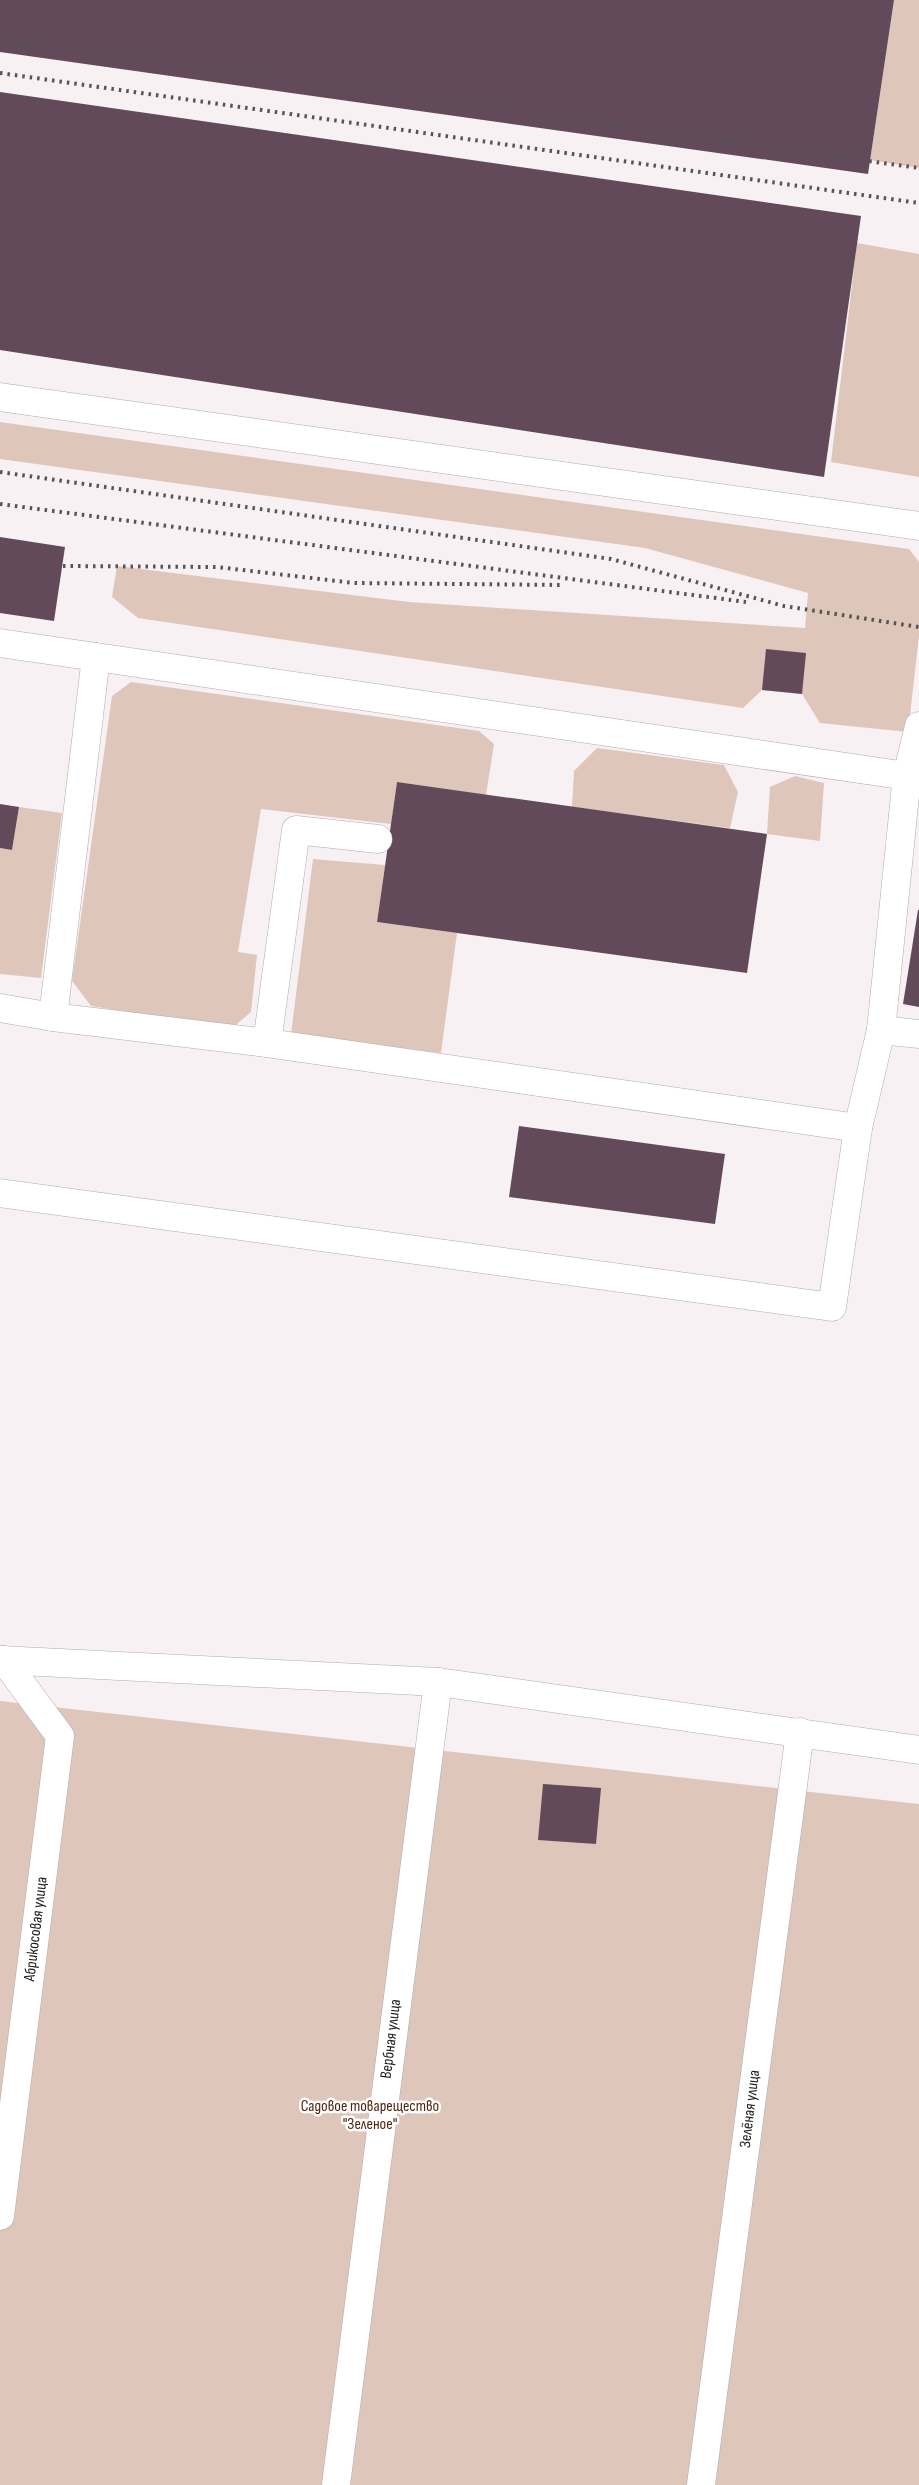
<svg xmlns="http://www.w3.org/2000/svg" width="919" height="2485" font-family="'Sofia Sans Condensed',sans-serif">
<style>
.green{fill:#dec6ba}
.building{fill:#634a5b}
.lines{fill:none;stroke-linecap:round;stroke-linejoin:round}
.minor-casing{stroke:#b2abad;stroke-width:29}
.minor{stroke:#fff;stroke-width:28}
.rail{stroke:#585456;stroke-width:4;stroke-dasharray:2.5 5;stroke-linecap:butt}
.labels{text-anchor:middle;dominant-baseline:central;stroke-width:5;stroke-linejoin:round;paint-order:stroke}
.street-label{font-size:16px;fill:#252223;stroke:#fff}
.park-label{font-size:16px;fill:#50260d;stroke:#fff}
</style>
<rect width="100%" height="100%" fill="#f8f1f3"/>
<!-- green -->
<g class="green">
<polygon points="894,0 919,0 919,168 870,160"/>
<polygon points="857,243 919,254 919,477 831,462"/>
<polygon points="0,422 909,549 919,562 919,636 908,732 820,723 802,694 762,690 743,708 138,618 112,597 117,566 409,602 805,628 808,593 645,548 0,459"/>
<polygon points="131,682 479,731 494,744 486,795 397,782 391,824 261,809 238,952 257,955 251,1012 231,1029 91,1006 72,981 112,696"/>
<polygon points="597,748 724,765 738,792 730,828 572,807 574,771"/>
<polygon points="795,776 824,783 820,841 767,834 770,787"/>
<polygon points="19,807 62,813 41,978 0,974 0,848 12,850"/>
<polygon points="313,859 385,865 377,922 457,933 441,1053 291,1034"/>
<polygon points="0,1701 919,1804 919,2485 0,2485"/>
</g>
<!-- building -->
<g class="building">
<polygon points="0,0 894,0 868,174 0,52"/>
<polygon points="0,92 861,216 824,477 0,350"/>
<polygon points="0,537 65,547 54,621 0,613"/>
<polygon points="766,649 806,653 802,694 762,690"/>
<polygon points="397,782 767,834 747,973 377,922"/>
<polygon points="0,804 19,807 12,850 0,848"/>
<polygon points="918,910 919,910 919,1007 903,1004"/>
<polygon points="519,1126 725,1154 715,1224 509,1197"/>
<polygon points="543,1784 601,1788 596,1844 538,1840"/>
</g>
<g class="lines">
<defs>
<g id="minor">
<polyline points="0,397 919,526"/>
<polyline points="0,643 96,657"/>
<polyline points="907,776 919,726"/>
<polyline points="0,1008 53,1017 96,657 907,776 881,1030 858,1128 832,1307 0,1193"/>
<polyline points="53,1017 267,1043 858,1128"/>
<polyline points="881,1030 919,1034"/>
<polyline points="267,1043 296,830 378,839"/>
<polyline points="0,1660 438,1682 919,1750"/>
<polyline points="0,2216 60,1736 4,1660"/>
<polyline points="336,2485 438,1682"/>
<polyline points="701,2485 800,1732"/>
</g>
</defs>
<!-- minor casing -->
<use href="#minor" class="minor-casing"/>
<!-- minor -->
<use href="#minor" class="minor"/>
<!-- rail -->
<g class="rail">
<polyline points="0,41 919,168"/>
<polyline points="0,73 919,203"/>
<polyline points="0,472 611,559 784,606 919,627"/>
<polyline points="0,504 746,602"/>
<polyline points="63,566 217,567 354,583 564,585"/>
</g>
</g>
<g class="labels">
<!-- street labels -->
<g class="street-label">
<text transform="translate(36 1929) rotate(-83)">Абрикосовая улица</text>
<text transform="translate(391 2039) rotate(-83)">Вербная улица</text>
<text transform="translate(750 2109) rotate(-83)">Зелёная улица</text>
</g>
<!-- park labels -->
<g class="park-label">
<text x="370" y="2106">Садовое товарещество<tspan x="370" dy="18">"Зеленое"</tspan></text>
</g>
</g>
</svg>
